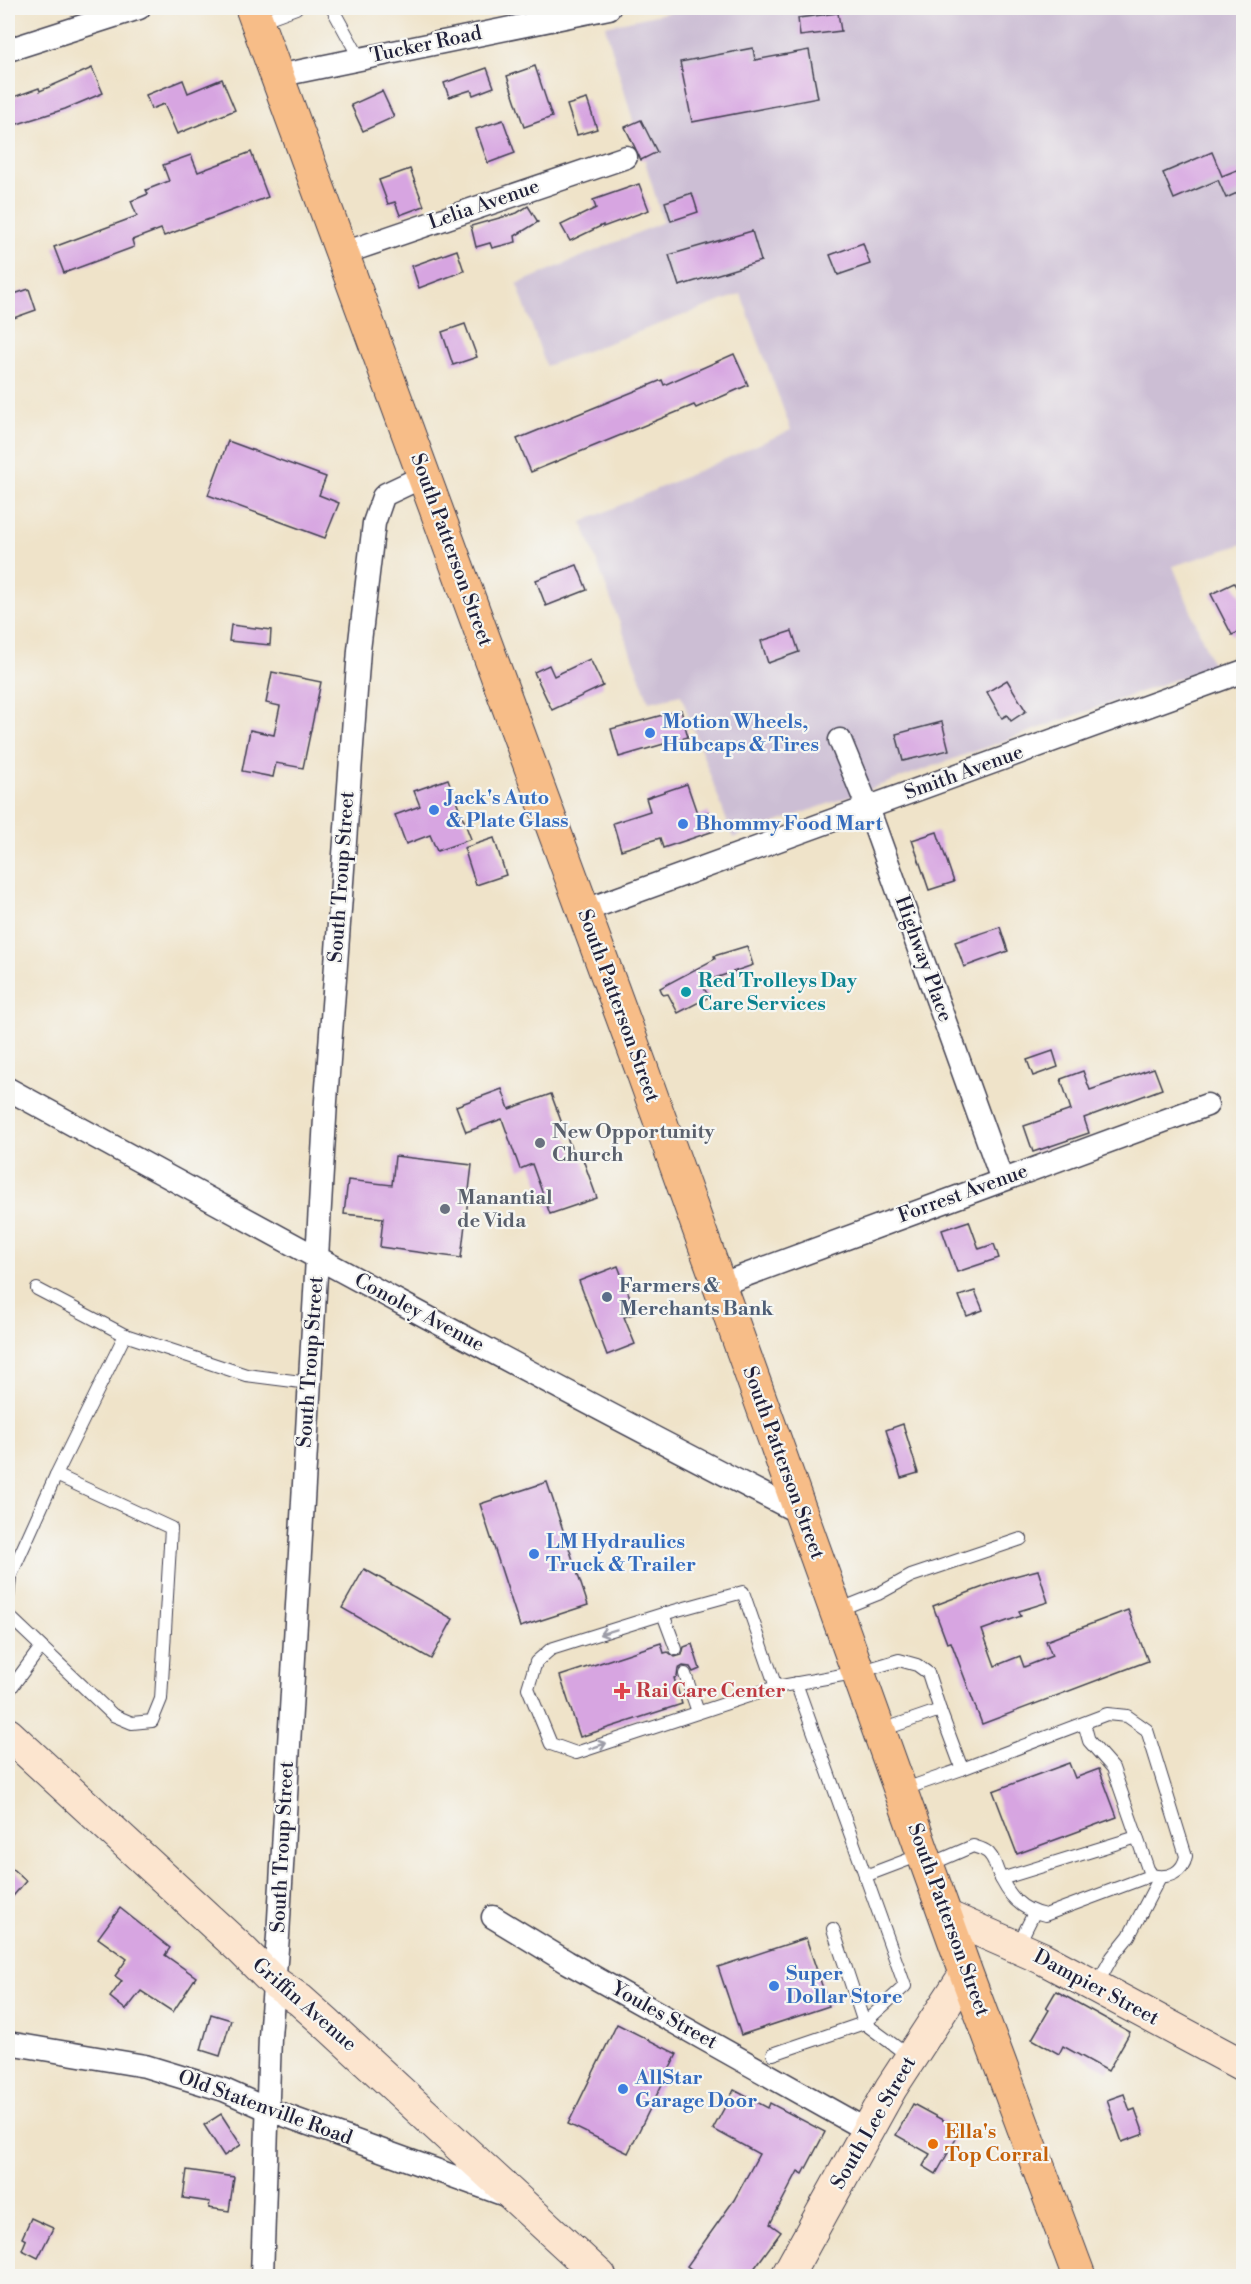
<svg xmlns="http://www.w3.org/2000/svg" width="1251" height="2284" font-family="'Libre Bodoni',serif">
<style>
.industrial{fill:#ccbed4}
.building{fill:#d7a5e1}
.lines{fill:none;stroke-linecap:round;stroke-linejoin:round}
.lane-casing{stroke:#413f50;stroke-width:14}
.street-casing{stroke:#413f50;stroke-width:25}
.secondary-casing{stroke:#413f50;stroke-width:34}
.primary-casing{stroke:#413f50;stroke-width:35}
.lane{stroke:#fff;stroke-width:12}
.street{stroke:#fff;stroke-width:22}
.secondary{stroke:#fce5cf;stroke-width:32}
.primary{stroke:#f7bd88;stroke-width:33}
.oneway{stroke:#9c9ca7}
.shop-dot{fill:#3f7fe0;stroke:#f6f6f2;stroke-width:2}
.culture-dot{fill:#0f9aa8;stroke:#f6f6f2;stroke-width:2}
.worship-dot{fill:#6b7280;stroke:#f6f6f2;stroke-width:2}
.service-dot{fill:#5c6f8a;stroke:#f6f6f2;stroke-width:2}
.health-dot{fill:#e0444e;stroke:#f6f6f2;stroke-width:2}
.food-dot{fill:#e8710a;stroke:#f6f6f2;stroke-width:2}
.labels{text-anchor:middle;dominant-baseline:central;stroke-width:4.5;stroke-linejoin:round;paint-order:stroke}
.street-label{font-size:20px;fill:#22223b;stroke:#f6f6f2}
.shop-label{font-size:20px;font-weight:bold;fill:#366cbe;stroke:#f6f6f2;text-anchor:start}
.culture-label{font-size:20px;font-weight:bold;fill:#0d838f;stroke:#f6f6f2;text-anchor:start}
.worship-label{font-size:20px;font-weight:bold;fill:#5b616d;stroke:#f6f6f2;text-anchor:start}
.service-label{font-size:20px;font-weight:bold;fill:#4e5e75;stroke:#f6f6f2;text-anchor:start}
.health-label{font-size:20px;font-weight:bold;fill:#be3a42;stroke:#f6f6f2;text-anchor:start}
.food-label{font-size:20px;font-weight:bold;fill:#c56008;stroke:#f6f6f2;text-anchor:start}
</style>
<rect width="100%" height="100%" fill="#f6f6f2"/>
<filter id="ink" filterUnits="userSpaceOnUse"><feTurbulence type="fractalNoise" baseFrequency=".0167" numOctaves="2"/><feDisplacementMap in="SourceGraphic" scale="12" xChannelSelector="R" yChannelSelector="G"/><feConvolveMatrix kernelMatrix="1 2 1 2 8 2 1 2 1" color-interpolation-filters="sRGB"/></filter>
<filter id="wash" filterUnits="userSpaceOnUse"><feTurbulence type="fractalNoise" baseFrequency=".008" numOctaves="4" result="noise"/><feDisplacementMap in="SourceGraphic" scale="24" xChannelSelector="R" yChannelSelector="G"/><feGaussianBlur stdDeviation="1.35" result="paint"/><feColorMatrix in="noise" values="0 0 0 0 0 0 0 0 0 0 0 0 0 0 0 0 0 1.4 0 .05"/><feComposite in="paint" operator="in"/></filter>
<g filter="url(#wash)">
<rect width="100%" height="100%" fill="#efe3c9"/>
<!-- industrial -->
<polygon class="industrial" points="689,8 1243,8 1243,544 1173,566 1213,666 733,838 681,695 649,702 582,522 791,430 741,294 546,366 517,284 663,222 605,26"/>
<g id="blocks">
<!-- building -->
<g class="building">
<polygon points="838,13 841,31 800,36 798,18"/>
<polygon points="753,48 755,60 809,50 818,98 692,122 680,62"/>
<polygon points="535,66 552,117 524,127 507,76"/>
<polygon points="92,68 103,93 65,109 8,127 8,99 39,88 40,91"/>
<polygon points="487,68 494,87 473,95 471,90 449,97 444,83"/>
<polygon points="222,79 235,110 177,134 164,104 151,109 146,95 183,80 188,93"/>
<polygon points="382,91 394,117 363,131 351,105"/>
<polygon points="587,99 597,129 577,135 567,105"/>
<polygon points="503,120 515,153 488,163 476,129"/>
<polygon points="641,120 657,152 641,160 625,127"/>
<polygon points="251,152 268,197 164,236 161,229 132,240 134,247 64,273 54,247 137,216 131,201 148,194 146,190 169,181 163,165 191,155 198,172"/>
<polygon points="1212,152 1222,176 1237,170 1244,184 1244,190 1226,198 1218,180 1174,199 1163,173"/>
<polygon points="410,169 424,206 400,215 395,202 388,204 379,180"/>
<polygon points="639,184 649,210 603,227 603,225 570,241 561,225 596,208 593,200"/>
<polygon points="692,193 698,212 671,221 665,202"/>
<polygon points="528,206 538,222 515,236 516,242 492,248 490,243 476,247 471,226 517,213"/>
<polygon points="752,231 761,261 679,286 669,255"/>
<polygon points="863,243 870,264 838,275 830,255"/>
<polygon points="457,250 464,271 419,288 412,266"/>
<polygon points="29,289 36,310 8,320 8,296"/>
<polygon points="465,324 477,357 453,365 442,332"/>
<polygon points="734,354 748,385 696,408 694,405 531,472 517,439 662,380 664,385"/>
<polygon points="228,441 326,477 319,495 339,503 325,538 208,495"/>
<polygon points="577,565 587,590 546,606 536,580"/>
<polygon points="1234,583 1244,602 1244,630 1232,635 1211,594"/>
<polygon points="231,625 271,630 270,645 229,641"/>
<polygon points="792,631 799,652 768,663 761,641"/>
<polygon points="590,659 603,686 552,710 534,672 549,665 554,676"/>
<polygon points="272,672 321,682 303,768 276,763 273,777 242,771 250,730 274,735 280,706 266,703"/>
<polygon points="1007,680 1026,711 1011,721 1007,715 1002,718 987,692"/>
<polygon points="681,710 688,737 619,757 611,729"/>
<polygon points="942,722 949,750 903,761 896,734"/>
<polygon points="448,779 471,839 437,851 430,835 406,844 395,815 420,806 414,791"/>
<polygon points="687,784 698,816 708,812 714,831 663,848 660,838 621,850 613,823 650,811 646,798"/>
<polygon points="937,832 954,882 929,890 912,840"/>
<polygon points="494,838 506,875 476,885 464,848"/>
<polygon points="1000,927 1008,951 964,967 955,942"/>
<polygon points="747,946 753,965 701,983 709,997 678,1013 668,994 663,995 660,988 715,959 714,956"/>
<polygon points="1053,1051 1058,1067 1033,1076 1027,1060"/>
<polygon points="1154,1068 1162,1089 1084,1118 1089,1133 1033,1152 1024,1126 1071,1110 1061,1079 1083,1071 1090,1090"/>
<polygon points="502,1089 509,1109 551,1094 574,1156 581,1154 597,1198 550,1214 532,1164 520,1169 502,1119 466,1132 456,1106"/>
<polygon points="395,1156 472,1165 461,1258 380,1247 383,1218 344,1214 348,1180 392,1185"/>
<polygon points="969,1221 979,1249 994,1244 999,1258 957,1272 942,1230"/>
<polygon points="618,1266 636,1313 624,1317 635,1344 607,1355 579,1281"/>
<polygon points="975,1291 983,1310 967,1316 959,1296"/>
<polygon points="903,1424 918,1473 901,1478 886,1430"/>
<polygon points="547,1482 588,1605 520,1627 480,1504"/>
<polygon points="364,1569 453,1619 431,1659 342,1608"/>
<polygon points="1038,1570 1048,1602 1019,1611 1021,1616 982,1630 995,1666 1020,1656 1024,1667 1052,1656 1046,1641 1128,1610 1148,1661 982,1724 951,1642 947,1643 933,1606 1007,1578"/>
<polygon points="661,1643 664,1653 668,1652 675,1657 682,1655 684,1647 692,1644 700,1669 693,1672 690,1667 683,1666 678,1669 677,1677 674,1678 682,1704 580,1737 560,1676"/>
<polygon points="1069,1763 1075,1778 1099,1769 1117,1817 1017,1854 993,1791"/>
<polygon points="8,1865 26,1881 8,1902"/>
<polygon points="120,1908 170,1948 165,1955 196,1977 173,2012 141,1991 126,2010 110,1997 122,1981 115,1976 127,1959 98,1938"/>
<polygon points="806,1938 829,2006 741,2035 718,1967"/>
<polygon points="1056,1991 1130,2032 1108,2071 1063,2046 1059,2054 1032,2039 1049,2010 1046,2008"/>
<polygon points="211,2014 231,2020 220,2056 201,2050"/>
<polygon points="617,2024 677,2054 628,2153 568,2124"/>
<polygon points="734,2090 768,2108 770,2103 825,2132 803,2174 798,2171 770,2224 781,2232 748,2277 702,2277 687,2266 734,2200 759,2154 713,2129"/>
<polygon points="1124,2094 1130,2111 1135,2109 1144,2134 1122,2142 1107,2100"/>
<polygon points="913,2104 961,2130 936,2174 923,2166 930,2154 896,2135"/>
<polygon points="221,2114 241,2145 224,2156 204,2125"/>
<polygon points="187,2170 234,2177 229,2211 209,2208 210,2202 183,2198"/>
<polygon points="31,2218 53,2228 38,2258 22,2250 26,2240 22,2238"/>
</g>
</g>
</g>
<g filter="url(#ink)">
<use href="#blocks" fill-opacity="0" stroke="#413f50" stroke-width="1.5"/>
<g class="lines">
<defs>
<g id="lane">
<polyline points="332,8 360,59"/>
<polyline points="258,22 296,8"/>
<polyline points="37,1289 125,1335 246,1375 309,1383"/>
<polyline points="56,1475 125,1335"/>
<polyline points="8,1598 10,1577 56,1475 171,1528 161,1699 152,1721 132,1723 113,1715 8,1615"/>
<polyline points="838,1610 878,1594 911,1576 1021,1539"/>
<polyline points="663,1614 676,1649"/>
<polyline points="685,1674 698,1712"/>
<polyline points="796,1683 905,1986 864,2023 833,1929"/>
<polyline points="776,1687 576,1753 551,1744 528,1688 536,1662 551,1649 663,1614 743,1592 776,1687 859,1672 899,1660 917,1665 928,1673 940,1710"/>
<polyline points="8,1692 41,1647"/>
<polyline points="882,1730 940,1710 962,1769 902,1790"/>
<path d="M 962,1769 L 1107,1714 L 1127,1716 L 1147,1730 L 1186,1856 C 1183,1873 1168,1879 1152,1875 L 1148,1869 L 1113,1768 L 1089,1741 L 1084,1723"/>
<path d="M 929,1865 L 973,1846 C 979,1848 987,1850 990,1855 C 994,1859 996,1867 998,1872 C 1008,1895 1020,1910 1045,1915 L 1152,1875"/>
<polyline points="865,1876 923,1854"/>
<polyline points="1001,1879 1137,1837"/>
<polyline points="1017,1947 1034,1913"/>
<polyline points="1096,1986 1112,1957 1129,1936 1160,1877"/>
<polyline points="773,2054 864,2023 910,2057"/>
</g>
<g id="street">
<polyline points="8,50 139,8"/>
<polyline points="277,76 609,8"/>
<polyline points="341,254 626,157"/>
<polyline points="840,740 868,808 1002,1180"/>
<polyline points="583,911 1244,671"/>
<path d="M 8,1089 C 271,1233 534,1377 802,1514"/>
<polyline points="719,1285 1207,1105"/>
<polyline points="493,1917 567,1962 868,2131"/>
<polyline points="8,2043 145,2066 224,2090 267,2109 505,2195"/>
<polyline points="262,2276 270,2037 278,1936 326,1101 359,650 374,523 383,497 386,494 424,476"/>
</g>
<g id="secondary">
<polyline points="8,1734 241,1949 274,1982 300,2000 327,2024 600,2276"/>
<polyline points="946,1916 1042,1958 1244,2066"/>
<polyline points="787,2276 891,2088 966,1973"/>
</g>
<polyline id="primary" points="252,8 642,1070 966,1973 1079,2276"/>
</defs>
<!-- lane casing -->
<use href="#lane" class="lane-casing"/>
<!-- street casing -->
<use href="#street" class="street-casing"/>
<!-- secondary casing -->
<use href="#secondary" class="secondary-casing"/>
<!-- primary casing -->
<use href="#primary" class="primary-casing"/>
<!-- lane -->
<use href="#lane" class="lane"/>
<!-- street -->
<use href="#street" class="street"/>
<!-- secondary -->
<use href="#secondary" class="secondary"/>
<!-- primary -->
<use href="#primary" class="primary"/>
</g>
<!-- one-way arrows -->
<defs><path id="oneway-shaft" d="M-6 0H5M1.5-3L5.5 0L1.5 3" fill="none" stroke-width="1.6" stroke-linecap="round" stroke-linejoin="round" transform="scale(1.5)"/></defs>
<g class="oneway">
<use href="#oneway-shaft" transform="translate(608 1632) rotate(163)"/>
<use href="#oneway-shaft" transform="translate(598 1746) rotate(-19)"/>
</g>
</g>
<!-- markers -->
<g class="shop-dot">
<circle cx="650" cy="733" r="6"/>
<circle cx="434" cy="810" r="6"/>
<circle cx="683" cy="824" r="6"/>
<circle cx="534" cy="1554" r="6"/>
<circle cx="774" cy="1986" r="6"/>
<circle cx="623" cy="2089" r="6"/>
</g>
<circle class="culture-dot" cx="686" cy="992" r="6"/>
<g class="worship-dot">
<circle cx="540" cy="1143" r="6"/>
<circle cx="445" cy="1209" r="6"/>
</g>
<circle class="service-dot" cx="607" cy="1297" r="6"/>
<path class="health-dot" d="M619 1682h6v6h6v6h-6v6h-6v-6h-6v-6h6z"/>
<circle class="food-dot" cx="933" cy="2144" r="6"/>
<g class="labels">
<!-- street labels -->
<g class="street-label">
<text transform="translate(426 45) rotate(-12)">Tucker Road</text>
<text transform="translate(484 205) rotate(-19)">Lelia Avenue</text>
<text transform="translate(451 550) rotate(70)">South Patterson Street</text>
<text transform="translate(964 773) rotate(-20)">Smith Avenue</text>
<text transform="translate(342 877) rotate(-86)">South Troup Street</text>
<text transform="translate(923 959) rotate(70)">Highway Place</text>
<text transform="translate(618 1006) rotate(70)">South Patterson Street</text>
<text transform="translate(963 1194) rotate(-20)">Forrest Avenue</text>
<text transform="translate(419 1313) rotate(28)">Conoley Avenue</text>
<text transform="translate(311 1362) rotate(-86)">South Troup Street</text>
<text transform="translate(783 1463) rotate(70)">South Patterson Street</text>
<text transform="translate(283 1847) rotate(-87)">South Troup Street</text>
<text transform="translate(948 1920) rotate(70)">South Patterson Street</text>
<text transform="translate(1096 1988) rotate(28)">Dampier Street</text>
<text transform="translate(304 2005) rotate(41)">Griffin Avenue</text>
<text transform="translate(664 2016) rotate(29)">Youles Street</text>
<text transform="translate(265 2108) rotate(20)">Old Statenville Road</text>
<text transform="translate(874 2123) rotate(-60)">South Lee Street</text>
</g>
<!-- shop labels -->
<g class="shop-label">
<text x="662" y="722">Motion Wheels,<tspan x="662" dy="23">Hubcaps &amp; Tires</tspan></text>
<text x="446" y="798">Jack's Auto<tspan x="446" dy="23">&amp; Plate Glass</tspan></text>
<text x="695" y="824">Bhommy Food Mart</text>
<text x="546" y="1542">LM Hydraulics<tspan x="546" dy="23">Truck &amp; Trailer</tspan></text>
<text x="786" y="1974">Super<tspan x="786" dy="23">Dollar Store</tspan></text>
<text x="635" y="2078">AllStar<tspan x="635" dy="23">Garage Door</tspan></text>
</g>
<!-- culture labels -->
<g class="culture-label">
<text x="698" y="981">Red Trolleys Day<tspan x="698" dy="23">Care Services</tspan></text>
</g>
<!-- worship labels -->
<g class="worship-label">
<text x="552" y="1132">New Opportunity<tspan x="552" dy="23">Church</tspan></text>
<text x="457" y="1198">Manantial<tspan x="457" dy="23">de Vida</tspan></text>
</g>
<!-- service labels -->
<g class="service-label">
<text x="619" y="1286">Farmers &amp;<tspan x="619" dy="23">Merchants Bank</tspan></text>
</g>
<!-- health labels -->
<g class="health-label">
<text x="636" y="1691">Rai Care Center</text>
</g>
<!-- food labels -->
<g class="food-label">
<text x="945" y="2132">Ella's<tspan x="945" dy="23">Top Corral</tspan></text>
</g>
</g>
<!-- margin -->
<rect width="1251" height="2284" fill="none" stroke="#f6f6f2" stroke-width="30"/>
</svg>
